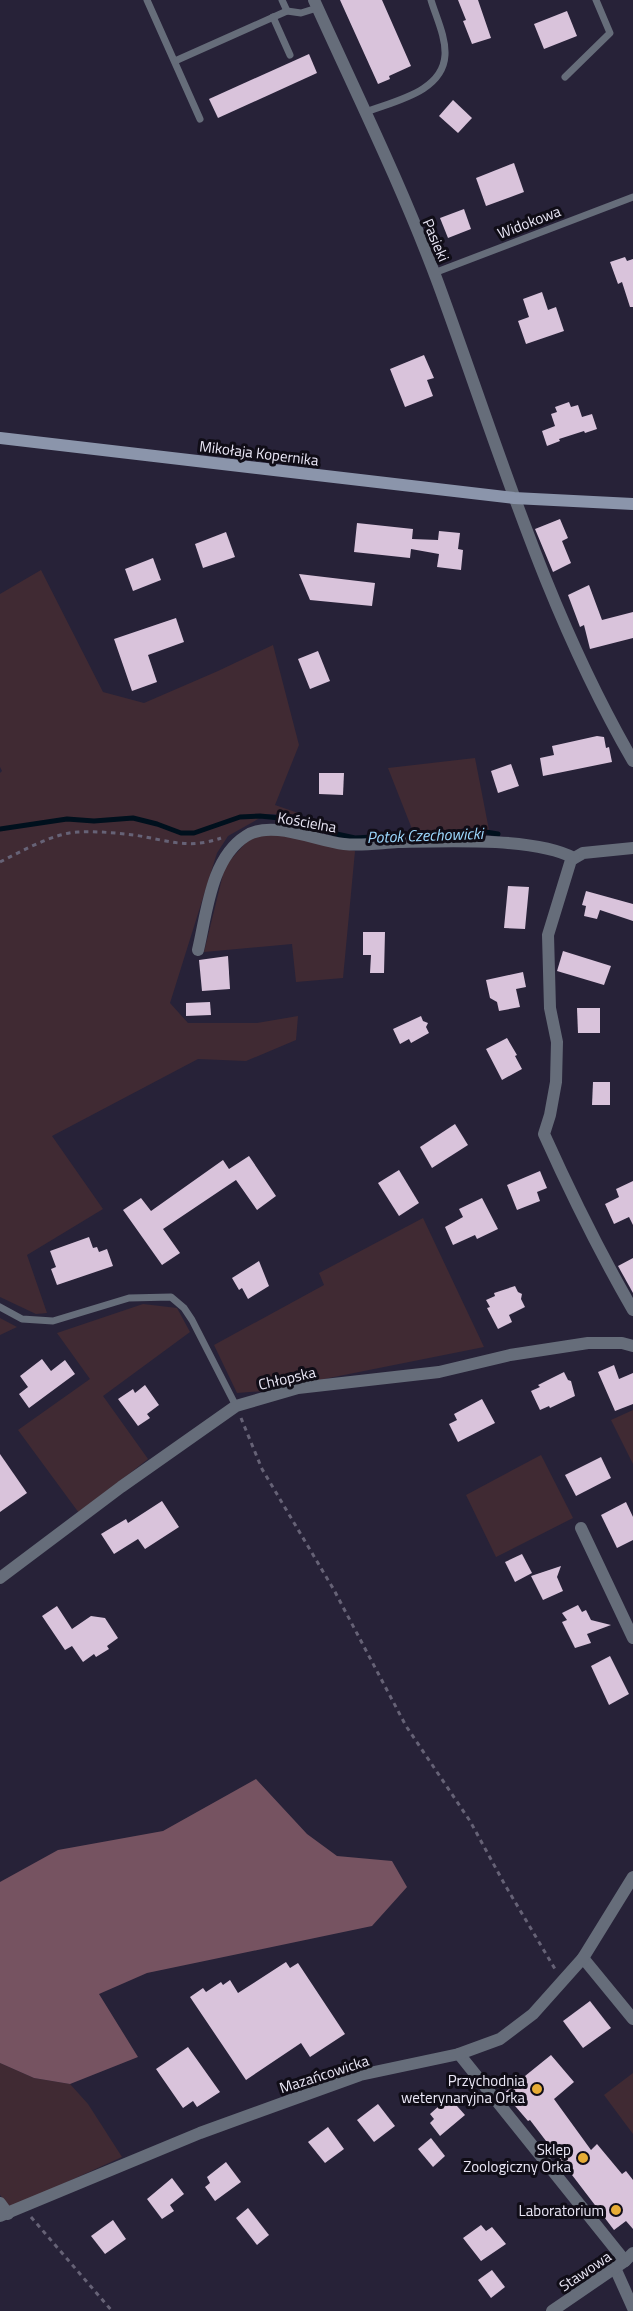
<svg xmlns="http://www.w3.org/2000/svg" width="633" height="2311" font-family="'Titillium Web',sans-serif">
<style>
.green{fill:#402a33}
.forest{fill:#765361}
.lines{fill:none;stroke-linecap:round;stroke-linejoin:round}
.stream{stroke:#00101d;stroke-width:5}
.building{fill:#d9c3db}
.path{stroke:#666276;stroke-width:3;stroke-dasharray:4.5 4.5;stroke-linecap:butt}
.lane{stroke:#666d7a;stroke-width:7}
.street{stroke:#666d7a;stroke-width:12}
.secondary{stroke:#8b95ab;stroke-width:12}
.poi-dot{fill:#e6ac36;stroke:#100d17;stroke-width:2}
.labels{text-anchor:middle;dominant-baseline:central;stroke-width:6;stroke-linejoin:round;paint-order:stroke}
.street-label{font-size:15px;fill:#eae7f6;stroke:#100d17}
.poi-label{font-size:15px;fill:#eae7f6;stroke:#100d17;text-anchor:end}
.water-label{font-size:16px;font-style:italic;fill:#9dd9ff;stroke:#100d17}
</style>
<rect width="100%" height="100%" fill="#272238"/>
<!-- green -->
<g class="green">
<polygon points="41,570 103,692 144,703 218,671 273,645 299,745 275,805 301,814 267,814 228,836 217,853 170,1003 188,1023 257,1023 298,1016 296,1040 246,1061 198,1059 52,1136 103,1209 27,1255 47,1313 36,1314 0,1297 0,773 2,771 0,767 0,594"/>
<polygon points="475,758 489,830 414,834 388,768"/>
<path d="M 265,833 C 295,835 324,846 355,851 L 343,978 L 296,982 L 292,944 L 204,952 L 225,866 L 250,838 Z"/>
<polygon points="423,1218 484,1347 264,1391 237,1393 214,1345 324,1285 319,1273"/>
<polygon points="143,1304 177,1308 190,1332 103,1396 148,1459 79,1513 18,1430 90,1379 57,1333"/>
<polygon points="0,1318 17,1327 0,1335"/>
<polygon points="633,1410 633,1464 611,1420"/>
<polygon points="541,1455 573,1518 496,1557 466,1495"/>
<polygon points="0,2063 34,2078 70,2084 88,2104 122,2157 10,2208 0,2195"/>
<polygon points="633,2073 633,2134 604,2095"/>
</g>
<!-- forest -->
<polygon class="forest" points="256,1779 307,1834 337,1856 392,1861 407,1887 372,1926 147,1973 99,1994 138,2057 70,2084 34,2078 0,2063 0,1882 58,1850 163,1831"/>
<g class="lines">
<!-- stream -->
<polyline class="stream" points="0,829 67,819 94,821 133,818 157,824 181,833 194,833 240,817 260,816 299,820 332,833 355,838 480,831 498,834"/>
</g>
<!-- building -->
<g class="building">
<polygon points="340,0 382,0 411,66 389,76 390,79 378,84"/>
<polygon points="458,0 478,0 491,38 472,44 463,21 466,20"/>
<polygon points="567,11 577,36 544,49 534,24"/>
<polygon points="309,54 317,73 218,118 209,99"/>
<polygon points="453,100 472,118 458,133 439,116"/>
<polygon points="514,163 524,192 486,206 476,178"/>
<polygon points="464,209 471,229 448,238 440,218"/>
<polygon points="625,257 627,261 633,259 633,307 630,307 622,282 618,284 610,262"/>
<polygon points="542,292 548,310 556,307 564,331 526,344 518,321 529,317 523,299"/>
<polygon points="424,355 434,378 427,380 433,396 405,407 390,369"/>
<polygon points="569,402 571,407 578,405 582,417 592,414 597,429 585,433 584,431 559,439 560,441 547,446 542,431 555,426 551,414 557,412 555,407"/>
<polygon points="560,519 568,538 562,541 571,563 553,572 535,529"/>
<polygon points="357,523 413,529 412,539 438,540 439,531 460,533 458,549 463,550 461,570 437,567 439,554 411,549 410,558 354,552"/>
<polygon points="226,532 235,557 203,568 195,544"/>
<polygon points="153,558 161,580 133,591 125,569"/>
<polygon points="299,574 375,583 372,606 310,600"/>
<polygon points="589,585 602,620 633,612 633,638 590,649 584,625 580,627 568,595"/>
<polygon points="176,618 184,642 148,655 157,682 132,691 114,639"/>
<polygon points="318,651 330,681 310,689 298,659"/>
<polygon points="597,736 604,737 606,748 609,747 612,762 543,776 540,758 554,755 552,746"/>
<polygon points="511,764 519,786 498,793 491,771"/>
<polygon points="319,773 344,773 343,795 319,794"/>
<polygon points="508,886 529,887 525,929 504,928"/>
<polygon points="586,891 633,904 633,921 600,910 597,919 584,916 586,906 582,905"/>
<polygon points="363,932 385,932 384,973 370,973 371,955 363,955"/>
<polygon points="563,951 611,966 604,985 557,971"/>
<polygon points="228,956 230,989 202,991 199,960"/>
<polygon points="523,972 526,987 516,989 520,1007 499,1011 497,1002 490,998 486,980"/>
<polygon points="210,1002 211,1015 186,1016 186,1003"/>
<polygon points="577,1008 600,1008 600,1033 578,1033"/>
<polygon points="421,1016 423,1021 428,1023 426,1027 429,1033 411,1043 409,1039 400,1044 393,1029"/>
<polygon points="507,1038 517,1055 515,1056 522,1069 502,1080 486,1049"/>
<polygon points="593,1082 610,1082 610,1105 592,1105"/>
<polygon points="455,1124 468,1145 432,1168 420,1147"/>
<polygon points="249,1156 276,1196 257,1210 236,1180 163,1229 180,1253 162,1265 123,1210 141,1198 151,1211 223,1160 229,1169"/>
<polygon points="399,1170 419,1203 399,1216 378,1183"/>
<polygon points="540,1171 547,1188 537,1192 540,1201 517,1210 507,1185"/>
<polygon points="633,1181 633,1225 629,1217 614,1224 605,1204 619,1197 616,1189"/>
<polygon points="482,1198 498,1229 477,1239 475,1235 453,1245 445,1227 463,1217 459,1209"/>
<polygon points="89,1237 93,1248 97,1247 99,1252 107,1249 113,1266 57,1285 51,1269 56,1267 50,1251"/>
<polygon points="633,1258 633,1293 618,1266"/>
<polygon points="259,1261 269,1286 248,1299 242,1288 239,1290 232,1278"/>
<polygon points="515,1286 518,1292 522,1294 521,1299 525,1307 509,1315 512,1322 498,1329 487,1308 490,1307 486,1300 495,1296 494,1293"/>
<polygon points="42,1359 51,1371 65,1360 75,1374 29,1408 19,1394 28,1387 20,1376"/>
<polygon points="614,1365 619,1379 633,1373 633,1404 615,1411 598,1372"/>
<polygon points="564,1372 568,1380 571,1381 575,1396 550,1408 549,1406 540,1410 531,1391 540,1387 538,1385"/>
<polygon points="145,1385 159,1405 147,1414 150,1418 138,1426 118,1399 133,1389 135,1393"/>
<polygon points="482,1399 495,1423 458,1442 449,1424 457,1420 454,1414"/>
<polygon points="0,1454 27,1493 0,1512"/>
<polygon points="601,1457 611,1478 576,1496 565,1475"/>
<polygon points="162,1501 179,1527 145,1549 138,1539 114,1554 101,1534 126,1519 128,1523"/>
<polygon points="626,1502 633,1517 633,1540 617,1548 601,1515"/>
<polygon points="522,1554 532,1573 515,1582 505,1562"/>
<polygon points="561,1566 557,1577 563,1591 543,1600 531,1576"/>
<polygon points="578,1605 582,1612 586,1610 591,1620 611,1625 587,1634 591,1643 575,1648 562,1622 567,1620 562,1613"/>
<polygon points="57,1606 72,1629 91,1616 105,1618 118,1638 107,1646 109,1649 96,1657 94,1654 83,1662 72,1646 65,1650 42,1616"/>
<polygon points="610,1656 629,1694 609,1705 591,1666"/>
<polygon points="286,1962 290,1968 298,1963 345,2034 310,2057 301,2043 246,2080 190,1997 203,1988 206,1992 221,1982 223,1985 230,1980 238,1993"/>
<polygon points="590,2001 611,2028 583,2048 563,2021"/>
<polygon points="188,2047 220,2092 197,2107 193,2101 183,2108 156,2069"/>
<polygon points="551,2055 574,2082 554,2099 591,2150 597,2144 622,2174 626,2171 633,2180 633,2229 626,2221 614,2230 530,2120 528,2121 504,2093"/>
<polygon points="449,2097 465,2115 440,2136 430,2123 434,2119 430,2114"/>
<polygon points="378,2104 395,2126 374,2142 357,2120"/>
<polygon points="328,2127 344,2149 325,2163 308,2142"/>
<polygon points="431,2138 445,2156 433,2167 418,2149"/>
<polygon points="226,2162 241,2182 215,2201 205,2187 210,2183 207,2177"/>
<polygon points="172,2178 184,2194 170,2205 174,2211 162,2219 147,2199"/>
<polygon points="248,2208 269,2235 257,2245 236,2218"/>
<polygon points="113,2220 126,2239 105,2254 91,2236"/>
<polygon points="481,2225 486,2231 492,2227 506,2244 481,2261 463,2238"/>
<polygon points="492,2270 505,2287 491,2298 478,2280"/>
</g>
<g class="lines">
<!-- path -->
<g class="path">
<path d="M 0,862 C 22,851 54,833 78,832 C 97,831 116,833 134,835 C 167,840 188,850 221,838"/>
<polyline points="241,1418 262,1469 334,1590 406,1726 470,1821 505,1885 555,1969"/>
<polyline points="31,2217 112,2311"/>
</g>
<!-- lane -->
<g class="lane">
<polyline points="147,0 200,119"/>
<polyline points="282,0 287,11"/>
<polyline points="273,17 290,55"/>
<polyline points="175,61 287,11 301,13 317,8"/>
<polyline points="565,77 610,33 596,0"/>
<path d="M 366,112 C 394,101 443,92 445,55 C 446,37 436,17 431,0"/>
<polyline points="434,273 633,197"/>
<polyline points="0,1307 22,1319 53,1321 129,1298 171,1297 184,1308 192,1320 236,1406"/>
</g>
<!-- street -->
<g class="street">
<path d="M 314,0 C 356,93 402,186 438,283 C 498,446 545,609 633,761"/>
<path d="M 633,848 L 583,853 L 571,860 L 548,935 L 550,1008 L 557,1042 L 556,1082 L 550,1115 L 544,1134 C 571,1194 600,1253 633,1310"/>
<path d="M 198,950 C 207,912 211,858 246,836 C 272,819 316,841 344,844 C 362,846 380,843 398,842 C 444,841 535,837 574,858"/>
<polyline points="581,1528 633,1638"/>
<polyline points="0,1578 121,1487 236,1406 298,1388 439,1372 510,1355 588,1343 622,1343 633,1346"/>
<polyline points="583,1958 633,2019"/>
<polyline points="459,2054 625,2261"/>
<polyline points="0,2203 8,2214"/>
<polyline points="0,2216 200,2133 360,2075 459,2054 500,2039 533,2014 583,1958 633,1877"/>
<polyline points="615,2268 633,2308"/>
<polyline points="552,2311 625,2261 633,2253"/>
</g>
<!-- secondary -->
<polyline class="secondary" points="0,438 514,498 633,504"/>
</g>
<!-- markers -->
<g class="poi-dot">
<circle cx="537" cy="2089" r="6"/>
<circle cx="583" cy="2158" r="6"/>
<circle cx="616" cy="2210" r="6"/>
</g>
<g class="labels">
<!-- street labels -->
<g class="street-label">
<text transform="translate(529 222) rotate(-21)">Widokowa</text>
<text transform="translate(436 240) rotate(67)">Pasieki</text>
<text transform="translate(259 453) rotate(7)">Mikołaja Kopernika</text>
<text transform="translate(307 822) rotate(10)">Kościelna</text>
<text transform="translate(287 1378) rotate(-13)">Chłopska</text>
<text transform="translate(324 2074) rotate(-18)">Mazańcowicka</text>
<text transform="translate(585 2271) rotate(-34)">Stawowa</text>
</g>
<!-- poi labels -->
<g class="poi-label">
<text x="525" y="2080">Przychodnia<tspan x="525" dy="17">weterynaryjna Orka</tspan></text>
<text x="571" y="2149">Sklep<tspan x="571" dy="17">Zoologiczny Orka</tspan></text>
<text x="604" y="2210">Laboratorium</text>
</g>
<!-- water labels -->
<g class="water-label">
<text transform="translate(425 835) rotate(-2)">Potok Czechowicki</text>
</g>
</g>
</svg>
